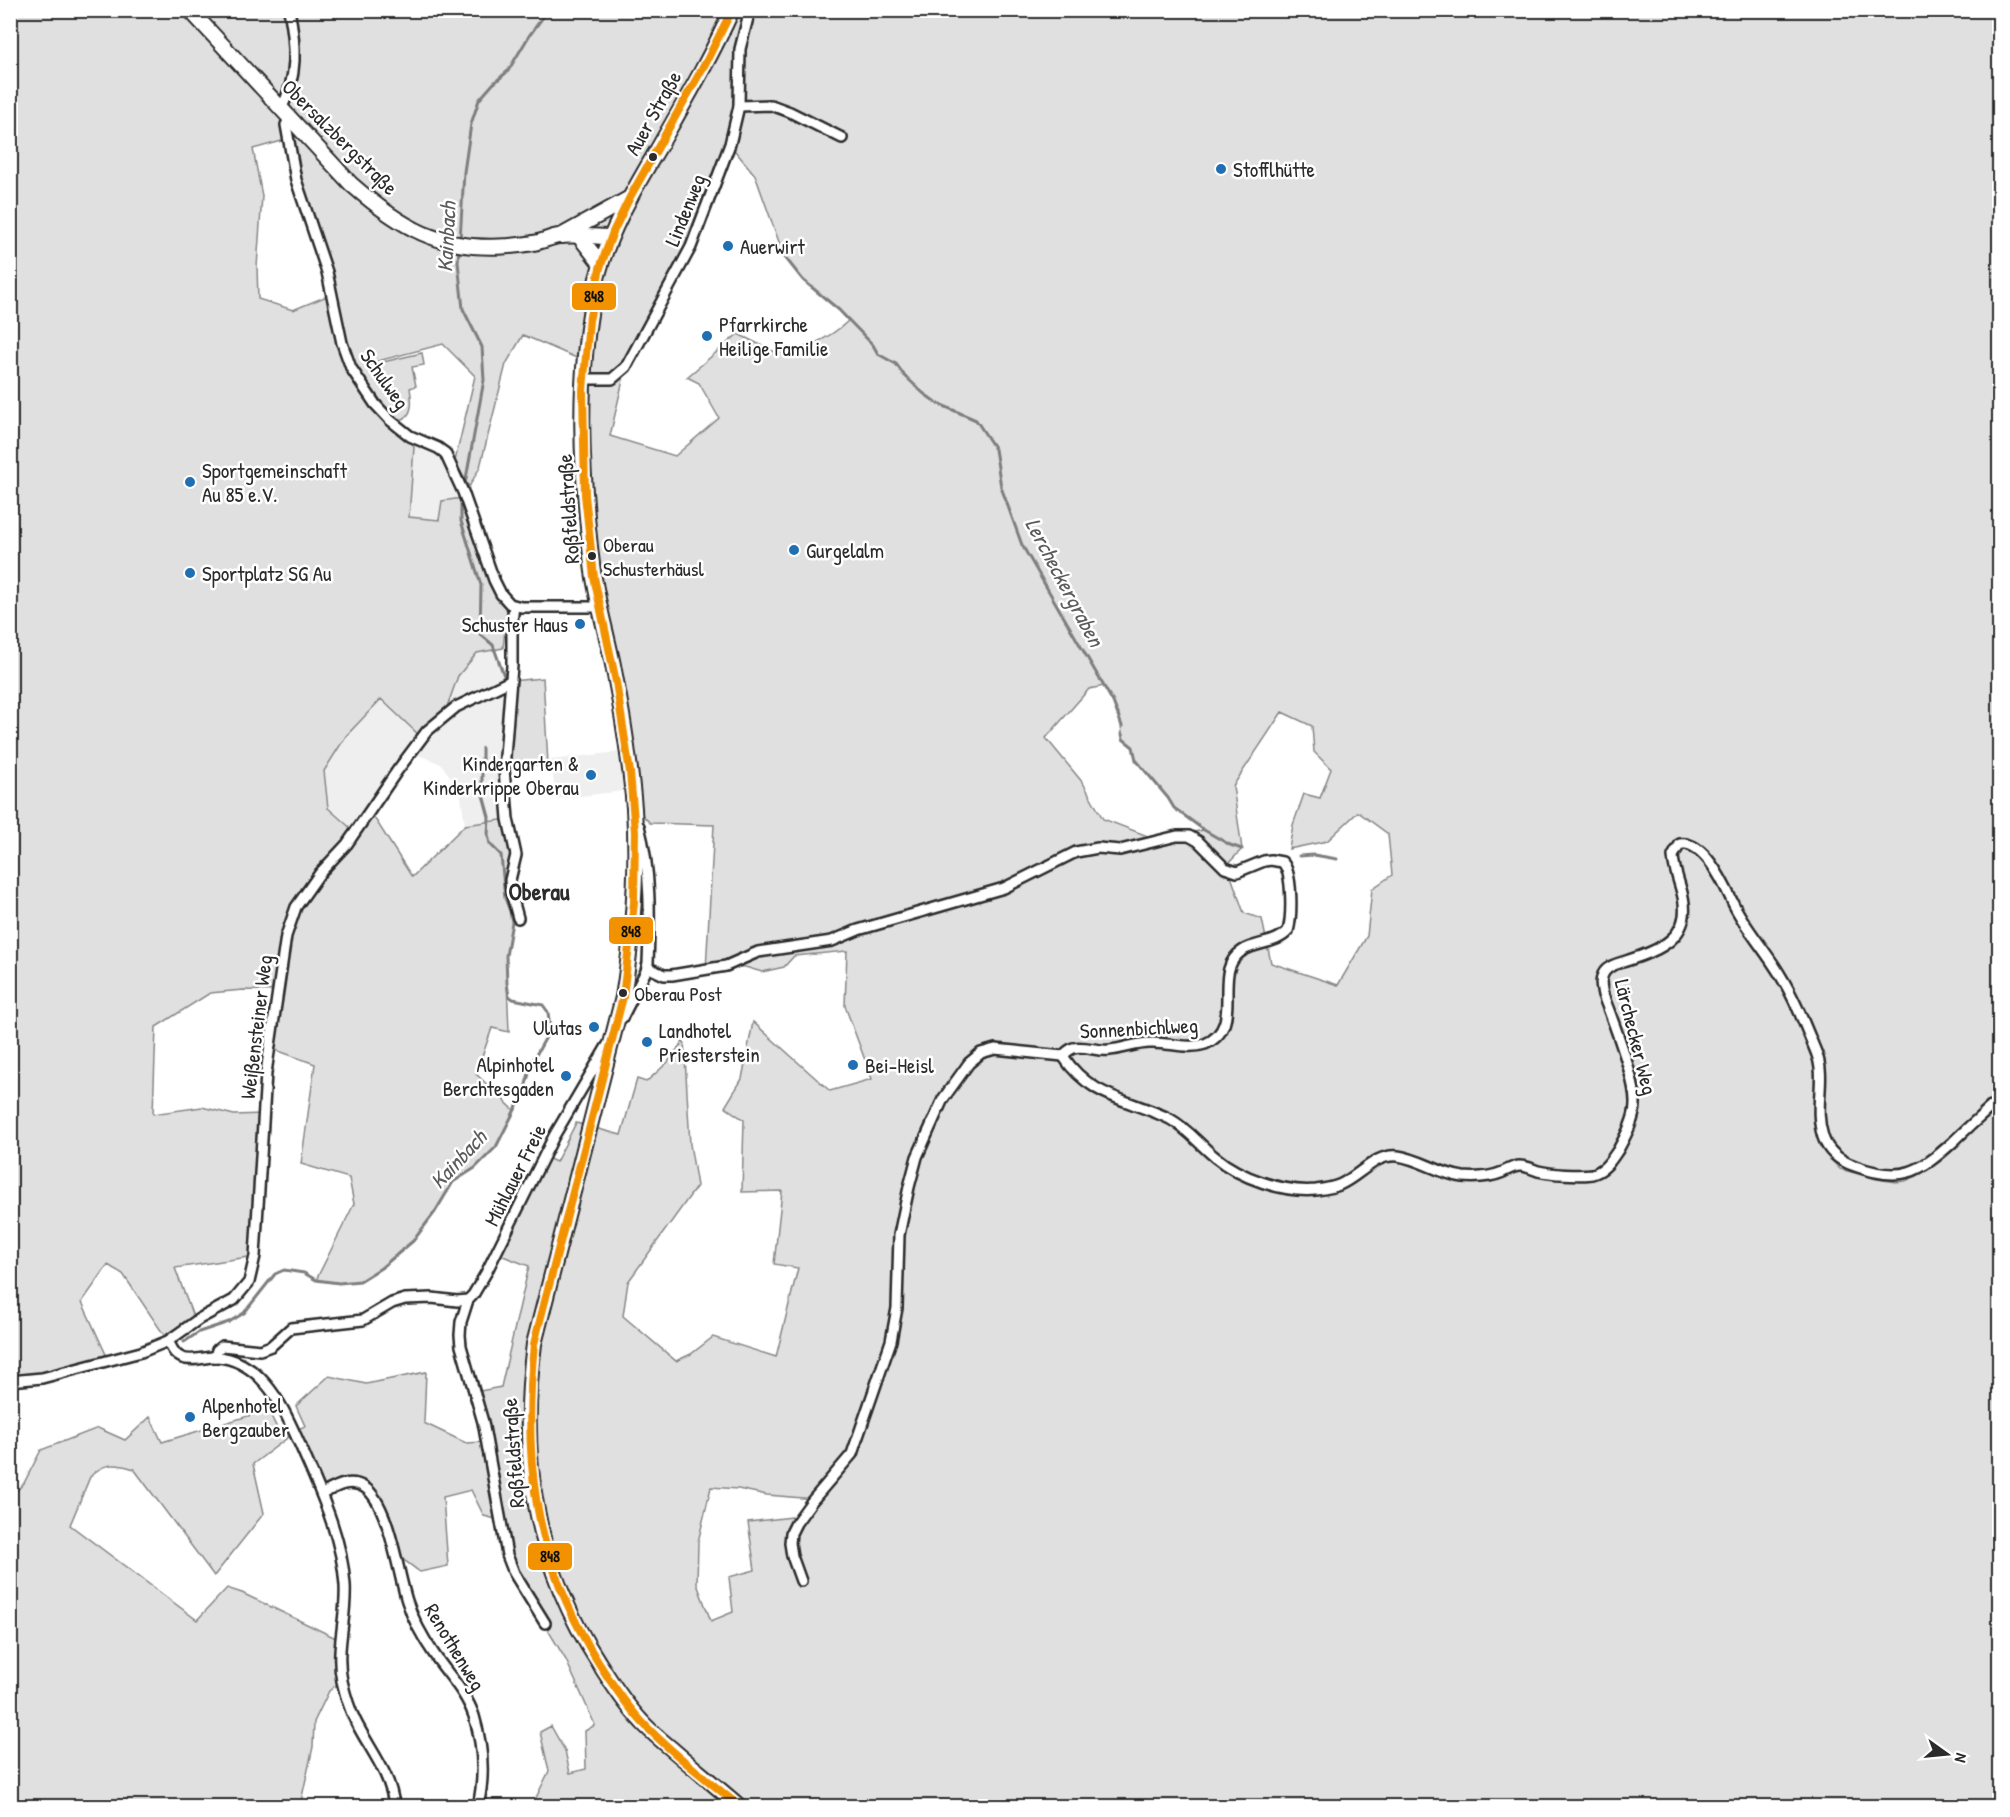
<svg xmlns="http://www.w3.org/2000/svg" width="2010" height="1817" font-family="'Patrick Hand',sans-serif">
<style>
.built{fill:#efefef}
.green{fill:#e0e0e0;stroke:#868686;stroke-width:1.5;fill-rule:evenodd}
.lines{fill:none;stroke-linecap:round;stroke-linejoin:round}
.stream{stroke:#7e7e7e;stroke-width:3}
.minor-casing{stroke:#2b2b2b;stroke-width:14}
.secondary-casing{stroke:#2b2b2b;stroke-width:18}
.minor{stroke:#fff;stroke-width:9}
.secondary{stroke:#fff;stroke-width:14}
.bus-1-casing{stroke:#fff;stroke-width:12}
.bus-1{stroke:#f39200;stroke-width:8}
.bus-dot{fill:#2b2b2b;stroke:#fff;stroke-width:2}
.poi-dot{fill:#1f6fb2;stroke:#fff;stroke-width:2}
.labels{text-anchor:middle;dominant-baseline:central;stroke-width:5;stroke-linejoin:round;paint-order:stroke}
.bus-label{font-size:20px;fill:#2b2b2b;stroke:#fff;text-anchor:start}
.street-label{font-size:21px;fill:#2b2b2b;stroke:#fff}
.poi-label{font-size:21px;fill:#2b2b2b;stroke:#fff;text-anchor:start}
.water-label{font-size:22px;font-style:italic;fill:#5c5c5c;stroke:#fff}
.quarter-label{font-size:24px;font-weight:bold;fill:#2b2b2b;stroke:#fff}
.line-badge{stroke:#fff;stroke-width:2}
.pale-badge-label{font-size:16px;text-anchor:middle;font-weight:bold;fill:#111}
</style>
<rect width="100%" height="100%" fill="#fff"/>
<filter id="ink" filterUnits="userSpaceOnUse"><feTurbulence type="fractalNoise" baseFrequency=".0167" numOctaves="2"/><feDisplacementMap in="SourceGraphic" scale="12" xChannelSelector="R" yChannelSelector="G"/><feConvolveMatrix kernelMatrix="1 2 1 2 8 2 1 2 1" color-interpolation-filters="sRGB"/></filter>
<g filter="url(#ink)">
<!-- built -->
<g class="built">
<polygon points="410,436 438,448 462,498 439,520 409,517 414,447"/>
<polygon points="495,650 504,676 510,681 508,819 465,825 460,790 441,764 411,752 355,832 328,808 324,771 346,736 380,699 422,738 444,715 458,676 477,653"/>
<polygon points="626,751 632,790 556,799 551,760"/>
</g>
<!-- green -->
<g class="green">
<path d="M 11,11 L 1999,11 L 1999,1099 L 1933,1156 L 1900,1174 L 1863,1166 L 1833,1151 L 1826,1132 L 1822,1111 L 1817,1046 L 1777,961 L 1770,964 L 1787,996 L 1814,1058 L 1817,1073 L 1814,1113 L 1817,1133 L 1824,1152 L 1840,1169 L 1877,1179 L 1896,1182 L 1905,1181 L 1917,1176 L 1932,1165 L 1999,1107 L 1999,1806 L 532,1806 L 549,1771 L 540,1732 L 551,1726 L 565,1751 L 570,1773 L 586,1769 L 585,1731 L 595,1725 L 566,1660 L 514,1573 L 500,1520 L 484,1516 L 471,1490 L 443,1497 L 448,1566 L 420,1572 C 411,1566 405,1559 395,1556 L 380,1507 L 355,1483 L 322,1494 L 294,1433 L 253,1464 L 264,1513 L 214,1576 L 134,1469 C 117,1463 103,1462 90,1477 L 70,1525 L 197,1620 L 227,1588 L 242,1593 L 340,1640 L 342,1680 L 329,1691 L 314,1722 L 313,1747 L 300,1806 L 95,1806 L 84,1799 L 79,1806 L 11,1806 L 10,1498 L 24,1483 L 41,1450 L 98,1428 L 125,1440 L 150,1417 L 162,1442 L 268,1410 L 278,1430 L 291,1426 L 294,1431 L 305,1426 L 296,1406 L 329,1376 L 366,1384 L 426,1372 L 424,1423 L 466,1443 L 486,1442 L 474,1392 L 501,1387 L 529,1266 L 495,1253 L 543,1156 L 556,1162 L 576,1123 L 621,1135 L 637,1079 L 646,1082 L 668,1062 L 684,1040 L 690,1144 L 697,1186 L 628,1282 L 623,1316 L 676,1361 L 691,1354 L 713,1337 L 776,1357 L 798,1268 L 774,1264 L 782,1191 L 742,1192 L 744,1120 L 725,1107 L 742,1079 L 753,1022 L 830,1091 L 872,1079 L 845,1006 L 847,951 L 794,956 L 784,967 L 762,972 L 745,967 L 726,966 L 706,970 L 714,825 L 650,823 L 634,806 L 592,565 L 586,362 L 523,335 L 506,364 L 480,467 L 469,487 L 455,461 L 475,376 L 443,344 L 370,363 L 370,365 L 422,353 L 424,365 L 412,367 L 416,386 L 410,388 C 412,400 414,415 401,420 L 393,417 L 356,367 L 352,368 L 375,404 L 410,436 L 414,447 L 409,517 L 439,520 L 442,501 L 462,498 L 490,580 L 507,610 L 503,648 L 477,653 L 458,676 L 444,715 L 422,738 L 381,699 L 346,736 L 324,771 L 328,808 L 355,832 L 370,811 L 412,877 L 465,825 L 508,819 L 516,846 L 510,880 L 512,922 L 506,956 L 509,1032 L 492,1028 L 476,1074 L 514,1110 L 496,1147 L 475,1168 L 453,1182 L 435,1212 L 413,1241 L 381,1268 L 360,1281 L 339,1283 L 316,1280 L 354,1204 L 349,1178 L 301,1164 L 315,1064 L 270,1048 L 278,991 L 243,990 L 210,993 L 156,1027 L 153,1114 L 202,1107 L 234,1115 L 263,1114 L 255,1256 L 175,1268 L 195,1322 L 168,1341 L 123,1274 L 108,1265 L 82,1302 L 109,1361 L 11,1381 ZM 289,139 L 332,294 L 293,310 L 258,299 L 257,267 L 262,196 L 253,149 ZM 730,145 L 755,175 L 784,256 L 803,280 L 839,310 L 848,321 C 830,338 802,352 777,353 L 738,334 L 687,377 L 699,383 L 719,418 L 675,456 L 610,436 L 626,367 L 691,247 ZM 1104,686 L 1119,714 L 1123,739 L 1133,747 L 1136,760 L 1168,798 L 1174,808 L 1203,830 L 1158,840 L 1103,819 L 1083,783 L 1046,738 L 1089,689 ZM 1282,712 L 1312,726 L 1314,752 L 1331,769 L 1320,798 L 1304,794 L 1293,825 L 1289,849 L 1327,841 L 1358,812 L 1388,834 L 1392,875 L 1372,889 L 1367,936 L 1338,985 L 1271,963 L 1262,919 L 1244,913 L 1227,865 L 1242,849 L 1233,786 ZM 711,1487 L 738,1489 L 767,1495 L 814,1499 L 801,1516 L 748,1522 L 755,1570 L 729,1577 L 733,1612 L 711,1621 L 697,1584 L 698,1542 Z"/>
<polygon points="543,678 548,763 504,769 510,681"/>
</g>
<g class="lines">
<!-- stream -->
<g class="stream">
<polyline points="460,240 464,172 471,124 479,100 493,84 508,71 529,36 548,10"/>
<polyline points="459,249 458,262 463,309 482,347 484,380 465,484"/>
<polyline points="784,256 803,280 839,310 873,345 878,354 896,364 904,375 923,393 937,403 976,420 995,449 1001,487 1022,545 1113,702 1122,726"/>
<polyline points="461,496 461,521 481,585 480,634 493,645 504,676"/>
<polyline points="1122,734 1123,739 1133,747 1136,760 1168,798 1174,808 1204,830 1230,845 1242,849"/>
<polyline points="482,748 482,783"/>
<polyline points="1299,856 1314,855 1337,859"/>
<polyline points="184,1342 199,1332 229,1322 244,1313 275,1274 284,1270 304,1273 316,1280 339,1283 360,1281 381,1268 413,1241 435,1212 453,1182 475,1168 496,1147 524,1092 532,1062 550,1030 548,1012 543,1005 513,999 509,996 507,983 506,956 512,922 510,911 505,898 501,855 490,844 488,835 489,817 483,795"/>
</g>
<defs>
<g id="minor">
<polyline points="739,106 771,105 790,112 842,138"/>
<path d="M 281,109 C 298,78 296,44 289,10"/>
<polyline points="290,118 286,125 296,180 327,272 342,343 351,368 375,404 390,420 410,436 438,448 445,453 463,492 494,580 501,594 510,604 521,607 600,607"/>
<polyline points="584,379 612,379 626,367 691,247 730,144 739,106 740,49 750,10"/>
<polyline points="514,606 512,622 512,666 504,769 508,819 516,855 510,880 511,892 518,918"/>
<path d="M 647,967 L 664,975 L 672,975 L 726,966 L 758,952 L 832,941 L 858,930 L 1004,888 L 1076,852 L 1098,848 L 1120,850 L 1177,836 L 1189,836 L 1198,841 L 1225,868 L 1237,872 L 1264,861 L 1271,860 L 1282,862 C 1293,871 1292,917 1288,931 C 1272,949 1238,938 1229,969 C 1222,993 1238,1030 1205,1044 C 1188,1050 1168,1042 1150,1043 C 1136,1043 1123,1049 1110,1050 C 1097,1052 1086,1045 1073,1048 C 1069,1050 1066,1052 1063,1056 L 995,1049 L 981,1053 L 969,1063 L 943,1099 L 917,1157 L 909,1187 L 899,1235 L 897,1308 L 891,1341 L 852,1454 L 812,1501 L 796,1523 L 791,1533 L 790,1543 L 792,1556 L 801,1581"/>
<path d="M 622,1018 L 646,971 L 648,963 C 650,916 651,871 639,826"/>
<path d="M 1063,1056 C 1091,1099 1130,1099 1170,1119 C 1188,1129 1199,1144 1215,1157 C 1240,1178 1284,1193 1316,1190 C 1324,1189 1332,1188 1339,1185 C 1359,1177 1375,1153 1398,1156 C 1420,1159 1440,1174 1463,1177 C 1476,1178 1491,1177 1503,1172 C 1509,1169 1514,1166 1520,1166 C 1527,1166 1532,1169 1538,1171 C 1551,1174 1578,1176 1592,1174 C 1605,1171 1611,1160 1618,1150 C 1625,1137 1635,1119 1635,1104 C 1636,1081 1612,1018 1603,995 C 1601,986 1599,976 1607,969 C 1612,964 1621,963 1629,960 C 1651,953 1680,943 1684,916 C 1687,895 1674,876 1673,856 L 1680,844 C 1704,841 1723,882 1732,901 C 1744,927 1764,948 1779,973 C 1794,997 1805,1025 1816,1052 C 1827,1079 1813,1106 1823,1137 C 1828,1152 1840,1161 1855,1166 C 1901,1183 1919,1173 1953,1142 C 1966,1129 1980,1117 1993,1105 L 2000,1102"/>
<path d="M 168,1341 C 172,1348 174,1355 182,1358 C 192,1362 204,1357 214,1357 C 233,1356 253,1369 265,1383 C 281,1401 291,1425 301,1447 C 320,1491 342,1537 345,1585 C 347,1618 335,1649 342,1681 C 345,1694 349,1708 355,1720 C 369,1749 391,1773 394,1806"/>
<polyline points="215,1357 217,1350 222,1346 260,1350 271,1346 291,1328 363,1320 392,1303 405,1299 432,1298 457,1301 468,1300"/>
<polyline points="10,1381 42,1378 141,1352 168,1341 199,1319 234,1300 249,1282 255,1256 266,1073 286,936 296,907 320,873 347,844 397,771 427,731 456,707 510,681"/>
<path d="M 322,1494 C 335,1487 349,1478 364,1487 C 389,1502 398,1574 407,1601 C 413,1620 423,1638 434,1654 C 448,1675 466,1692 474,1716 C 483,1746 485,1776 478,1806"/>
<polyline points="545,1623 514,1573 507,1555 483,1422 461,1346 460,1335 461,1322 468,1300 473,1295 486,1273 554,1136 607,1046"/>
</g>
<g id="secondary">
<path d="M 190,10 L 351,184 C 400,227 441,252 509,246 C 517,245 525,245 533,243 C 542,242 550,237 559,236 C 576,234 594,237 610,237"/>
<path d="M 732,10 C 711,57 684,103 659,147 C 633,191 606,236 595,287 C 576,377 581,473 592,564 C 596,598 606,631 613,665 C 622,711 630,760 634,808 C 638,871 633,935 623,997 L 534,1344 C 519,1459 535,1565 599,1663 C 612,1684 625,1704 642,1722 C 651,1732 662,1741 673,1750 C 695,1769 717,1787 739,1806"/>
<polyline points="561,236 630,198"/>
<polyline points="579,236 601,264"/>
</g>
</defs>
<!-- minor casing -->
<use href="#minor" class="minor-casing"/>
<!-- secondary casing -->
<use href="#secondary" class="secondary-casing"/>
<!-- minor -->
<use href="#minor" class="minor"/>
<!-- secondary -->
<use href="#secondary" class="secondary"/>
<defs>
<path id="bus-1" d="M 732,10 L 706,62 L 630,197 L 613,232 L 600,268 L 589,321 L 583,390 L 585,495 L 594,577 L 616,682 L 630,772 L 635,832 L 634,903 L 623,997 L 534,1344 C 523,1459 533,1551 592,1652 C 607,1677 623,1701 642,1722 C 671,1753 707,1779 739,1806"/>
</defs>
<!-- bus-1 casing -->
<use href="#bus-1" class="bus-1-casing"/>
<!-- bus-1 -->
<use href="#bus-1" class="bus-1"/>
</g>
</g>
<!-- markers -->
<g class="bus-dot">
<circle cx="653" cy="157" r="5"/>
<circle cx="592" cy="556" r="5"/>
<circle cx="623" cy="993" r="5"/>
</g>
<g class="poi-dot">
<circle cx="1221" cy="169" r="6"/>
<circle cx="728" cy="246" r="6"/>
<circle cx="707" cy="336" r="6"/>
<circle cx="190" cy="482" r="6"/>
<circle cx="794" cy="550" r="6"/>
<circle cx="190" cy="573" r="6"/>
<circle cx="580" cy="624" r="6"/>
<circle cx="591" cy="775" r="6"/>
<circle cx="594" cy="1027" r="6"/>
<circle cx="647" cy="1042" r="6"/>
<circle cx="853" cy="1065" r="6"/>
<circle cx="566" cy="1076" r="6"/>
<circle cx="190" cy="1417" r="6"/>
</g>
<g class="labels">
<!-- bus labels -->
<g class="bus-label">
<text x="603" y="544">Oberau<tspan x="603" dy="24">Schusterhäusl</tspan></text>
<text x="634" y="993">Oberau Post</text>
</g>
<!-- street labels -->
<g class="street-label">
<text transform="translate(653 113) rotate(-61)">Auer Straße</text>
<text transform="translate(340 137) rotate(45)">Obersalzbergstraße</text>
<text transform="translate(685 210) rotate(-68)">Lindenweg</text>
<text transform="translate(385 379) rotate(55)">Schulweg</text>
<text transform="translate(568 509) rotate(-94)">Roßfeldstraße</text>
<text transform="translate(256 1027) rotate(-83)">Weißensteiner Weg</text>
<text transform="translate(1139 1028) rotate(-3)">Sonnenbichlweg</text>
<text transform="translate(1636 1037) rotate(76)">Lärchecker Weg</text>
<text transform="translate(515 1175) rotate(-63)">Mühlauer Freie</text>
<text transform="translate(513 1453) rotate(-94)">Roßfeldstraße</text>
<text transform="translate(455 1647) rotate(59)">Renothenweg</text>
</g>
<!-- poi labels -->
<g class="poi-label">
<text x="1233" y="169">Stofflhütte</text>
<text x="740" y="246">Auerwirt</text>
<text x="719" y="324">Pfarrkirche<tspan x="719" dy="24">Heilige Familie</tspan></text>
<text x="202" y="470">Sportgemeinschaft<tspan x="202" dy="24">Au 85 e.V.</tspan></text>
<text x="806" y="550">Gurgelalm</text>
<text x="202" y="573">Sportplatz SG Au</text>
<text x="568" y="624" text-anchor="end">Schuster Haus</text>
<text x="579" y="763" text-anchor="end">Kindergarten &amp;<tspan x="579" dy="24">Kinderkrippe Oberau</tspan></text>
<text x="582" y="1027" text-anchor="end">Ulutas</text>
<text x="659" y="1030">Landhotel<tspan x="659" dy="24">Priesterstein</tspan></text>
<text x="554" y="1064" text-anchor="end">Alpinhotel<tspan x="554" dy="24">Berchtesgaden</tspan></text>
<text x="865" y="1065">Bei-Heisl</text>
<text x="202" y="1405">Alpenhotel<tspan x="202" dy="24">Bergzauber</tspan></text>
</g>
<!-- water labels -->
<g class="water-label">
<text transform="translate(446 237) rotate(-87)">Kainbach</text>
<text transform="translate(1065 582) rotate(62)">Lercheckergraben</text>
<text transform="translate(458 1159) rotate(-47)">Kainbach</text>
</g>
<!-- quarter labels -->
<g class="quarter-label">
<text x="539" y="891">Oberau</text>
</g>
</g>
<g class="line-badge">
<rect x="571" y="282" width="46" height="29" rx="6" fill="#f39200"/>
<rect x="608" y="916" width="46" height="29" rx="6" fill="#f39200"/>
<rect x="527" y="1542" width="46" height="29" rx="6" fill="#f39200"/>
</g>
<g class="pale-badge-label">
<text x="594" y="302">848</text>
<text x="631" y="937">848</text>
<text x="550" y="1562">848</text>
</g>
<!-- margin -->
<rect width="2010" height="1817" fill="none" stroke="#fff" stroke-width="36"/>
<rect x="18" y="18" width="1974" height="1781" fill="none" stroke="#2b2b2b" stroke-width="2" filter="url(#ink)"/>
<!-- north arrow -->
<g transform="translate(1947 1754) rotate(105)" stroke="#ffffff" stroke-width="4.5" paint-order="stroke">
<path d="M0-4.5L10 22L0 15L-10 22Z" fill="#2b2b2b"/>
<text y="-9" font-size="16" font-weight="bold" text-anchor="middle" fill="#2b2b2b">N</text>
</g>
</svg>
